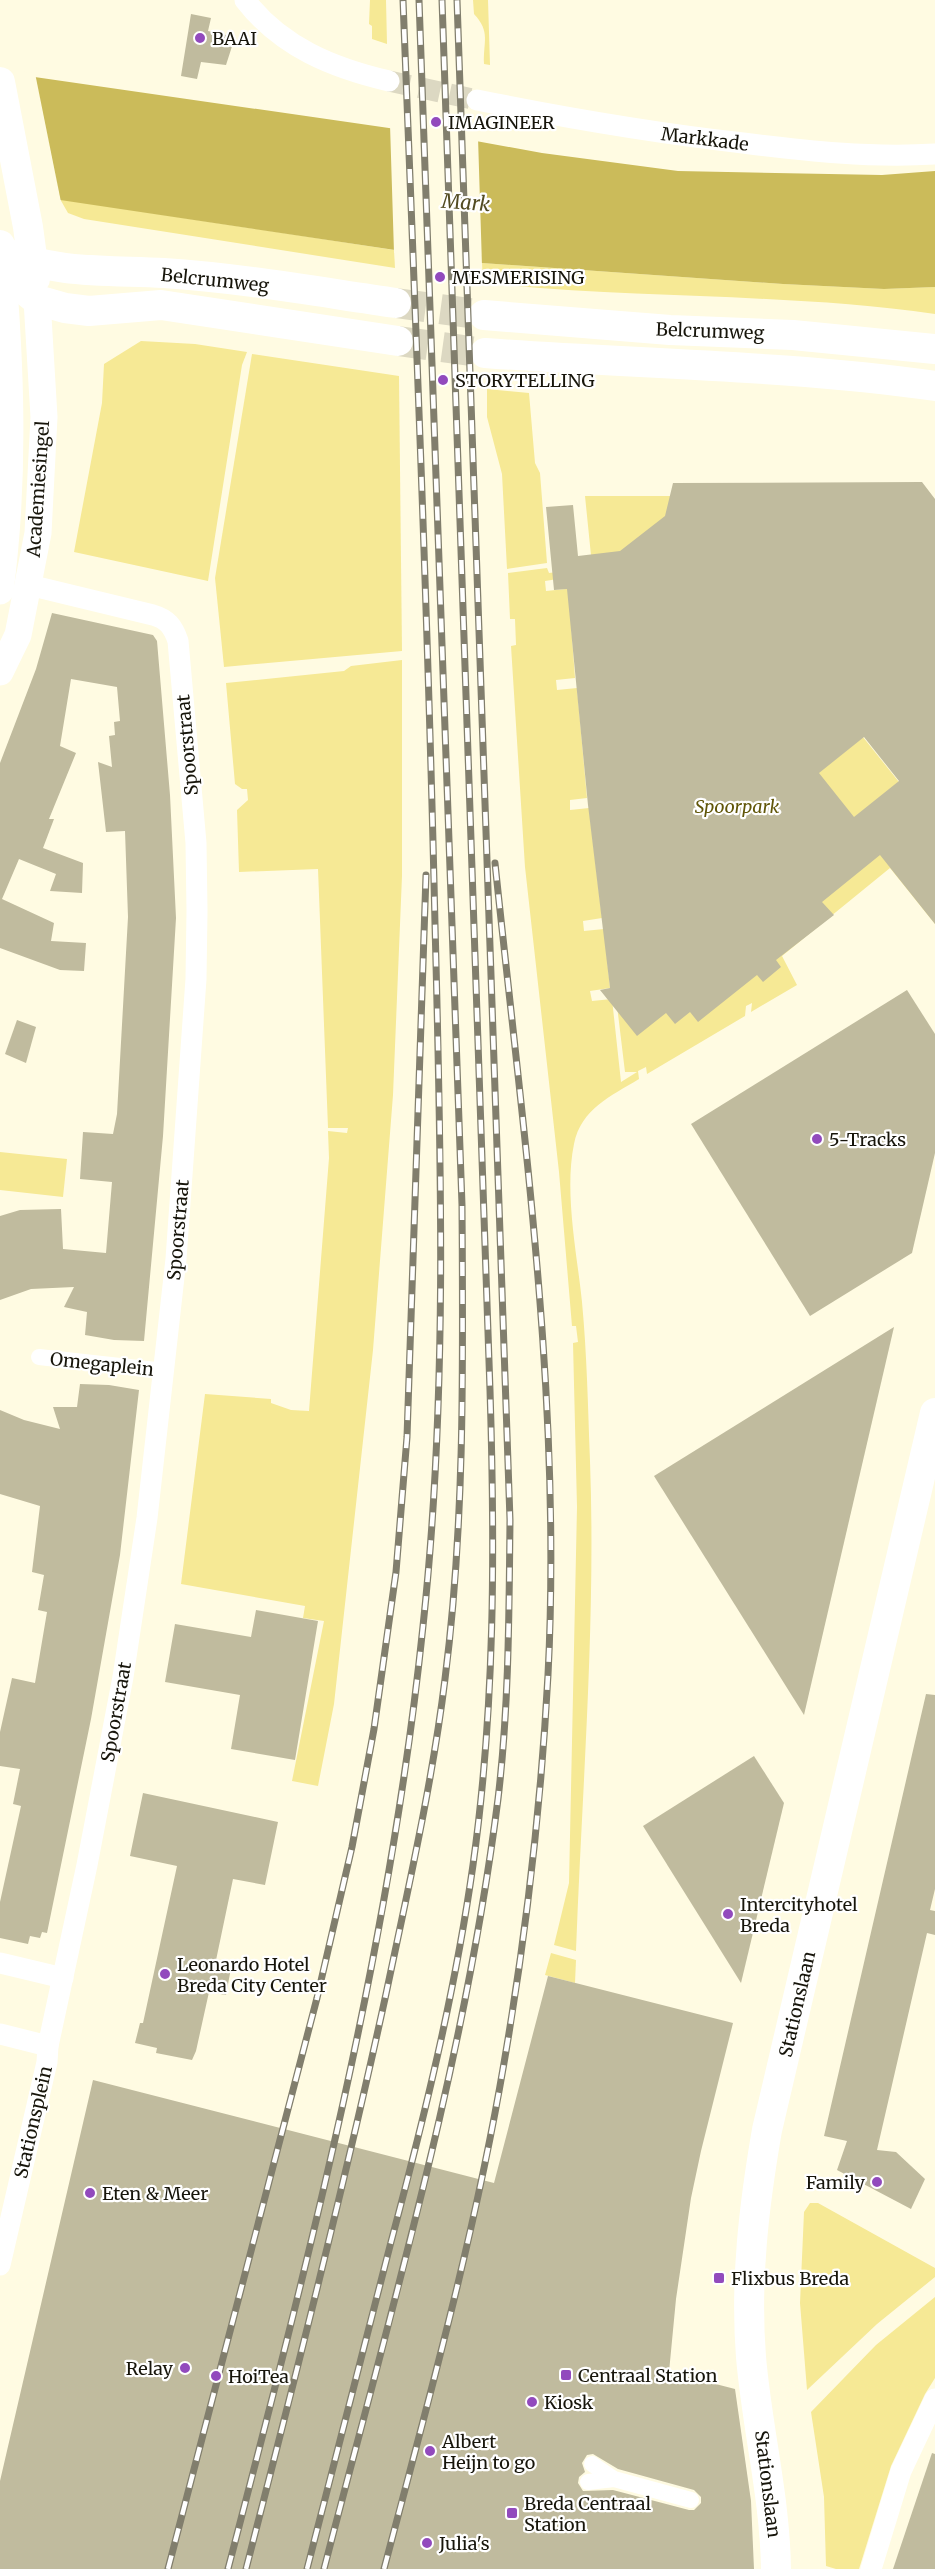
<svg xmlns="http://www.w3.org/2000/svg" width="935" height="2569" font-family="Merriweather,serif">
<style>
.green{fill:#f6e995;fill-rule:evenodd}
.water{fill:#cbbb5a}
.pier{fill:#fffbe2}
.building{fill:#c0bb9e;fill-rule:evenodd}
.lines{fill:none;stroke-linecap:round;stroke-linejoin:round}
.minor-tunnel{stroke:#dcd8c2;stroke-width:21;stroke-dasharray:21 10;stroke-linecap:butt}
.secondary-tunnel{stroke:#dcd8c2;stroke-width:30;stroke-dasharray:30 15;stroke-linecap:butt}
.pedestrian{stroke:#fff;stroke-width:16}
.minor{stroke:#fff;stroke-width:21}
.tertiary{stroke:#fff;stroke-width:27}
.secondary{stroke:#fff;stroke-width:30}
.rail-casing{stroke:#817e6d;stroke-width:7}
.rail{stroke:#fff;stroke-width:4.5;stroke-dasharray:14;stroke-linecap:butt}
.poi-dot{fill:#924abd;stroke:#fff;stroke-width:2}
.labels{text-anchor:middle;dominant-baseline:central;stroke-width:4.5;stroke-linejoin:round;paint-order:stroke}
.poi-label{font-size:18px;fill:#17150b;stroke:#fff;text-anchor:start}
.street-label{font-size:18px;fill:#17150b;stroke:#fff}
.park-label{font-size:18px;font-style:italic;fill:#615609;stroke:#fff}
.water-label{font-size:20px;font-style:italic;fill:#534c23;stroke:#fff}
</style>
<rect width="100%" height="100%" fill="#fffbe2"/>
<!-- green -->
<g class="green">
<polygon points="370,0 386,0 387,44 372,39 372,26 369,24"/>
<path d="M 473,0 L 488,0 L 490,65 L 484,64 C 483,42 491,32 474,14 Z"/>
<polygon points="60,199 394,250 395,268 84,219 68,213"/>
<path d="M 482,263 L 783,284 L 884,289 L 935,287 L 935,314 C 789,293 641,299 494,284 L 483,282 Z"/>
<polygon points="141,341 195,344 247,352 242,365 208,581 74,552 102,403 104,364"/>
<polygon points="252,354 399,376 402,651 224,667 215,578"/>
<polygon points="487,389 529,393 535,463 540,473 547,563 507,569 502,474 487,417"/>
<path d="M 585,496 L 670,496 L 935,827 L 935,924 L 890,868 L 782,956 L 797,985 L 751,1012 L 752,1003 L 746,1006 L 745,1016 L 647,1074 L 646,1067 L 638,1071 L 639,1079 C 611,1096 581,1109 574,1144 C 564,1193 577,1253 582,1302 C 587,1355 588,1408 590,1461 C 596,1624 582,1787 576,1951 L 554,1945 L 569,1883 L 577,1507 L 573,1343 L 578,1342 L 576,1326 L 572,1326 L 559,1172 L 525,867 L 511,646 L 516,645 L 515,619 L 510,619 L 508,573 L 547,568 L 549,573 L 557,572 L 558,579 L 545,581 L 546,591 L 566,589 L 593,575 ZM 571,624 L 625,1072 L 637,1072 L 621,1082 L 612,999 L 592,1001 L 590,991 L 610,988 L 604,929 L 584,931 L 583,921 L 602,918 L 589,808 L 570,810 L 570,800 L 587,798 L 577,688 L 557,690 L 556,680 L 575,678 Z"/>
<polygon points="402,660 402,876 393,1095 373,1350 334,1704 318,1786 292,1781 324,1621 303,1618 305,1606 181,1584 205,1394 271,1399 271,1403 291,1410 309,1411 329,1158 328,1131 347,1133 348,1128 328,1128 318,869 239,872 237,810 248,800 247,789 242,789 235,784 226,683 344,671 351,666"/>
<polygon points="0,1152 67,1159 63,1197 0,1190"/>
<polygon points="551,1953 576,1960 575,1983 545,1975"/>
<polygon points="810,2203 818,2203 935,2268 935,2277 877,2324 807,2390 800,2303 804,2212"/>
<polygon points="935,2297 935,2378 925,2394 891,2466 859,2569 836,2569 826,2566 824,2497 811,2412 876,2345"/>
</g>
<!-- water -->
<polygon class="water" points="0,72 465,139 542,153 678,171 882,175 935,171 935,287 884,289 783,284 482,263 0,191"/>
<!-- pier -->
<g class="pier">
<polygon points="0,69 35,73 61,202 0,194"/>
<polygon points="390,125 478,138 482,266 394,253"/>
</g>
<!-- building -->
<g class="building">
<polygon points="191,14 211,18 208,31 235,37 226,65 201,62 197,79 181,76"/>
<path d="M 922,482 L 935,499 L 935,924 L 880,855 L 822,902 L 834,915 L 776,960 L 781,967 L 763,982 L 757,975 L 698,1022 L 690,1012 L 675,1024 L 666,1013 L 637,1036 L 600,990 L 610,988 L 588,805 L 567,589 L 554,590 L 546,507 L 573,505 L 578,556 L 620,551 L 665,516 L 673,483 ZM 864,737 L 899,781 L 854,817 L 819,773 Z"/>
<polygon points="52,613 153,635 157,641 170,795 176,918 163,1136 144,1341 114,1340 85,1335 87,1312 64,1307 74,1287 31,1289 0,1300 0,1216 20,1210 61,1209 63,1249 106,1253 112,1182 80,1179 83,1132 113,1134 117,1114 128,917 125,831 106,832 98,762 112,767 109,736 115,735 114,722 120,721 117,687 71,679 60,746 76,753 49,819 54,819 43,848 83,863 82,893 50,891 56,874 19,859 2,899 54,923 51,941 86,943 84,971 60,970 0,948 0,763 36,669"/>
<polygon points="907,990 935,1034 935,1153 912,1253 810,1316 691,1124"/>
<polygon points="17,1020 36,1027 26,1063 5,1054"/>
<polygon points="894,1327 804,1715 654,1476"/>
<polygon points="80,1384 109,1385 139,1390 120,1555 91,1719 47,1933 42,1932 40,1938 30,1936 28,1944 0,1938 0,1902 21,1806 13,1804 20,1769 0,1766 0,1732 12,1678 35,1683 47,1612 38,1610 44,1575 32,1572 40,1506 0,1494 0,1410 24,1420 60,1429 53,1407 77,1407"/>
<polygon points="256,1610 318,1621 295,1760 231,1749 240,1695 165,1682 175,1624 251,1637"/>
<polygon points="926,1694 935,1695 935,1889 930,1910 935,1911 935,1935 927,1933 877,2150 896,2152 925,2179 911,2209 837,2170 847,2141 824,2136"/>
<polygon points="754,1756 784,1803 741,1983 643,1826"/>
<polygon points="143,1793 278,1822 265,1885 233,1879 215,1965 231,1968 226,1995 209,1992 196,2051 192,2060 156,2053 157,2048 135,2043 140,2023 143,2023 177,1866 130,1856"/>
<path d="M 548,1976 L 733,2023 L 701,2151 L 691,2198 L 676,2299 L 669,2372 L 735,2389 L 751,2501 L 754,2569 L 0,2569 L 0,2481 L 93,2080 L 494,2183 ZM 593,2454 L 618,2469 L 694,2490 L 701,2497 L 701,2503 L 694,2510 L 689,2510 L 613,2490 L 583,2491 L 578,2483 L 579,2477 L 585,2472 L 582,2463 L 587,2455 Z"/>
<polygon points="932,2453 935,2454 935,2569 893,2569"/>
</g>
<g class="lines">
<!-- minor-tunnel -->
<polyline class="minor-tunnel" points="389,81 477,100"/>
<!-- secondary-tunnel -->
<g class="secondary-tunnel">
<polyline points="396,303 484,315"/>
<polyline points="398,341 485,353"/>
</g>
<!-- pedestrian -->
<g class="pedestrian">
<polyline points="39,1357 165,1371"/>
<polyline points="592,2464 614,2479 691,2500"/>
<polyline points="588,2482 614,2479"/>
</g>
<!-- minor -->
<g class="minor">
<path d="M 245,0 C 281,47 333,68 389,81"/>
<path d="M 477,100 C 566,118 654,133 743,143 C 807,151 871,158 935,154"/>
<polyline points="0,1963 63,1978"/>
<polyline points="0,2034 48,2046"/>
<path d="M 0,2265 L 47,2062 L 48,2046 L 87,1865 L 123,1677 L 147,1518 L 176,1259 L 196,979 L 197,911 L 196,843 L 178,641 C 173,626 167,619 153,615 L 29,585"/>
<polyline points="871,2569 901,2471 935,2399"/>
</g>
<!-- tertiary -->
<g class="tertiary">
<path d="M 0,591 C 15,477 11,366 1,252"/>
<polyline points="0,672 18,635 38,533 44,417 37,300"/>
</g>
<!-- secondary -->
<g class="secondary">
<polyline points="0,82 28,227 35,279"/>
<polyline points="0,245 7,267 21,287 37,300 65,308 89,311 161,305 398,341"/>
<path d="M 1,251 C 54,274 107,270 164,273 C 241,278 319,292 396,303"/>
<polyline points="484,315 670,330 793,335 935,349"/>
<path d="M 485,353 C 635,364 786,365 935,386"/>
<path d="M 776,2569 C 775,2497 757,2428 751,2357 C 745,2280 754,2205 767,2130 L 935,1413"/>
</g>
<defs>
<g id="rail">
<polyline points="168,2569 317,1998 352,1847 374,1729 396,1572 407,1437 426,875"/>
<path d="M 228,2569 C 309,2258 390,1947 423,1626 C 448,1394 441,1158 435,924 C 428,616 415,308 403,0"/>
<path d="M 246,2569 C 295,2378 344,2187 386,1994 C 408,1889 432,1785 445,1679 C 465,1522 463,1363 462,1205 L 419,0"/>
<path d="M 307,2569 C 335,2460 363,2351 391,2242 C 424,2118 455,1993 473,1865 C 495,1708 495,1549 490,1390 L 442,0"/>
<path d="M 324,2569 C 390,2314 465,2061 498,1799 C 509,1706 509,1613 510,1520 L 457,0"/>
<path d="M 384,2569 C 428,2402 475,2234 504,2063 C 526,1935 541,1805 548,1675 C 562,1404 523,1133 495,863"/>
</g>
</defs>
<!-- rail casing -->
<use href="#rail" class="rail-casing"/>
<!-- rail -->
<use href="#rail" class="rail"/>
</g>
<!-- markers -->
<g class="poi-dot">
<circle cx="200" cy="38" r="6"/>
<circle cx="436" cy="122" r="6"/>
<circle cx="440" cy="277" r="6"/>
<circle cx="443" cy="380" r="6"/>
<circle cx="817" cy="1139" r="6"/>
<circle cx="728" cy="1914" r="6"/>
<circle cx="165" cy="1974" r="6"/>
<circle cx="877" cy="2182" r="6"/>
<circle cx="90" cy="2193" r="6"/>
<rect x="713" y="2272" width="12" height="12" rx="3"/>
<circle cx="185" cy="2368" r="6"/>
<rect x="560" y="2369" width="12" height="12" rx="3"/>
<circle cx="216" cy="2376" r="6"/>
<circle cx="532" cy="2402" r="6"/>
<circle cx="430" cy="2451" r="6"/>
<rect x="506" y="2507" width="12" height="12" rx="3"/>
<circle cx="427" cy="2543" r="6"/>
</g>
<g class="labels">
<!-- poi labels -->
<g class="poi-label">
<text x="212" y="38">BAAI</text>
<text x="448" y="122">IMAGINEER</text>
<text x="452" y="277">MESMERISING</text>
<text x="455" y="380">STORYTELLING</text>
<text x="829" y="1139">5-Tracks</text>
<text x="740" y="1904">Intercityhotel<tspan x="740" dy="21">Breda</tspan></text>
<text x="177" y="1964">Leonardo Hotel<tspan x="177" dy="21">Breda City Center</tspan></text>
<text x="865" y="2182" text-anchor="end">Family</text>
<text x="102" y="2193">Eten &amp; Meer</text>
<text x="731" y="2278">Flixbus Breda</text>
<text x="173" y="2368" text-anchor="end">Relay</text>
<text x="578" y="2375">Centraal Station</text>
<text x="228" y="2376">HoiTea</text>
<text x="544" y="2402">Kiosk</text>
<text x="442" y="2441">Albert<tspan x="442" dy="21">Heijn to go</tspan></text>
<text x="524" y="2503">Breda Centraal<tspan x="524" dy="21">Station</tspan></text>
<text x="439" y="2543">Julia's</text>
</g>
<!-- street labels -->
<g class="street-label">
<text transform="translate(705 139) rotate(7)">Markkade</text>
<text transform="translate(215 280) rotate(6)">Belcrumweg</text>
<text transform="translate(710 331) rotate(2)">Belcrumweg</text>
<text transform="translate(38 489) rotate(-86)">Academiesingel</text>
<text transform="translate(187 745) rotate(-95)">Spoorstraat</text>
<text transform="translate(178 1230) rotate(-85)">Spoorstraat</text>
<text transform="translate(102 1364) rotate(6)">Omegaplein</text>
<text transform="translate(116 1712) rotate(-80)">Spoorstraat</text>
<text transform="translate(797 2004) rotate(-77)">Stationslaan</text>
<text transform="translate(33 2122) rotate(-77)">Stationsplein</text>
<text transform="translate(768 2484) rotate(83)">Stationslaan</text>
</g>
<!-- park labels -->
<g class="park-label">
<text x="737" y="806">Spoorpark</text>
</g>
<!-- water labels -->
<g class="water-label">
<text transform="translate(466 202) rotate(4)">Mark</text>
</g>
</g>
</svg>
